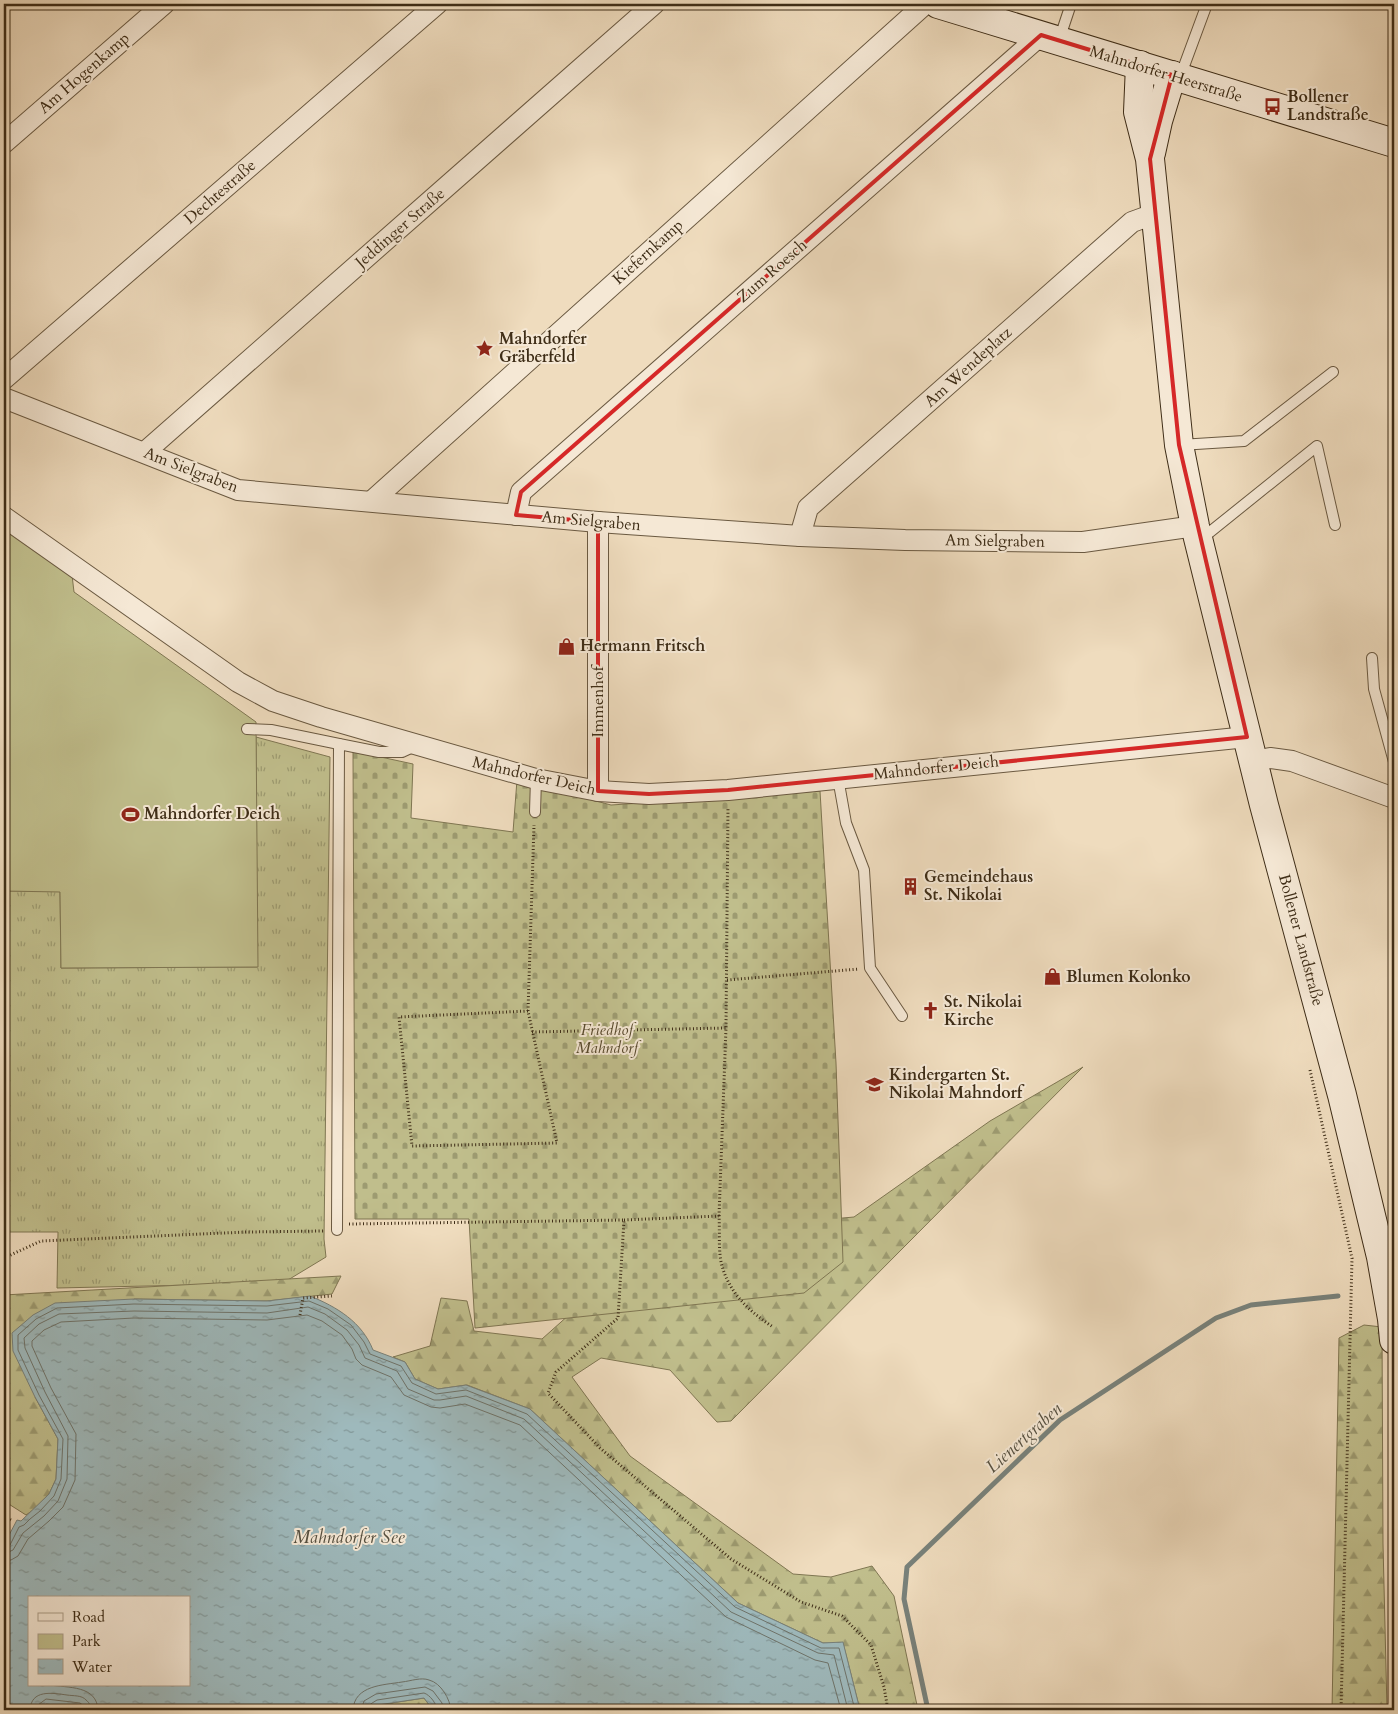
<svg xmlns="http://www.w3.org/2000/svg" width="1398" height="1714" font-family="Cardo,serif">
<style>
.grass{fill:url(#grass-tufts);stroke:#7f7652}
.forest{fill:url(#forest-firs);stroke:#7f7652}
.cemetery{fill:url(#cemetery-stones);stroke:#7f7652}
.park{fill:#c0be8c;stroke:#7f7652}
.water{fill:url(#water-ripples);stroke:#78817a;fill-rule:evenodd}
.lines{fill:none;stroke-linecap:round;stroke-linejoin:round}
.shore{stroke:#6e736a;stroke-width:1}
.stream{stroke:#78817a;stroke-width:5}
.lane-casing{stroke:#6a5941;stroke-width:12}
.street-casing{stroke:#6a5941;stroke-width:22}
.secondary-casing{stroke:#3e2d17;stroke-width:30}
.path{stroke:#3e2d17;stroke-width:3;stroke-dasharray:1 2.5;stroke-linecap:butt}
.lane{stroke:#f5e8d5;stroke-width:10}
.street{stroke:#f5e8d5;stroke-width:20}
.secondary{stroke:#f5e8d5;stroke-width:28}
.marked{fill:none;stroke:#d62828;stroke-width:4;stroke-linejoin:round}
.labels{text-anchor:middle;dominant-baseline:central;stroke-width:4;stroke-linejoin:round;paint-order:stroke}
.street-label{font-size:16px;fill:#3e2d17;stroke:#f5e8d5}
.poi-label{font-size:16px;font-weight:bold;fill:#3e2d17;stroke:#f5e8d5;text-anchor:start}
.park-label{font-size:16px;font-style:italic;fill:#584a2e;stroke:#f5e8d5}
.water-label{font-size:18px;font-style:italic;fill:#565040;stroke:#f5e8d5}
</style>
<defs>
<pattern id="grass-tufts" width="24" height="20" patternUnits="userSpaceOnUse" patternTransform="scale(1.25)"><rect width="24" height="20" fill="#c0be8c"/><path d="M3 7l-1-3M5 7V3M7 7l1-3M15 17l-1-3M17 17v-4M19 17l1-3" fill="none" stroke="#9d9b71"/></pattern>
<pattern id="forest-firs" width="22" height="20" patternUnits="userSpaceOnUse" patternTransform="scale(1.25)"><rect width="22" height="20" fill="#c0be8c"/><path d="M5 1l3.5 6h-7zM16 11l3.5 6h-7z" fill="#9d9b71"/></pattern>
<pattern id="cemetery-stones" width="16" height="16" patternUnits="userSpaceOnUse" patternTransform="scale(1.25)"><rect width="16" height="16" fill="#c0be8c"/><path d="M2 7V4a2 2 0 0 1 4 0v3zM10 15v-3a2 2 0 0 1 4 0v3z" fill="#9d9b71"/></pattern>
<pattern id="water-ripples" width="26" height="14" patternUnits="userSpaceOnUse" patternTransform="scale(1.25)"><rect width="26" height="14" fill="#9eb9bc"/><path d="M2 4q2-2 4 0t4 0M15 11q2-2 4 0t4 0" fill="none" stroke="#829798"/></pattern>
</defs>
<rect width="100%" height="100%" fill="#efdcbe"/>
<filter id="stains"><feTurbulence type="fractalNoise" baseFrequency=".004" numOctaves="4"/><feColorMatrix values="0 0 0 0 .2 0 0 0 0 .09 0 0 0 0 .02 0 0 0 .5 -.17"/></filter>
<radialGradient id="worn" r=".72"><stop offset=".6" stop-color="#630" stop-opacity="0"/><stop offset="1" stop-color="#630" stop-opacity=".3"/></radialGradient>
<!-- grass -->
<polygon class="grass" points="256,737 330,757 324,1239 326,1257 283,1283 57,1288 58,1232 4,1232 4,891 60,891 61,968 257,967"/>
<!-- forest -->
<g class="forest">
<polygon points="1083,1067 731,1421 717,1422 670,1370 601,1358 572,1377 630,1456 793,1574 831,1577 872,1566 894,1596 918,1710 860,1710 843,1643 823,1643 738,1603 530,1409 467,1385 438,1389 415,1379 405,1362 393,1357 430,1346 441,1298 467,1301 474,1331 542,1339 589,1297 798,1222 854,1217 990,1121"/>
<polygon points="341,1276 332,1294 267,1301 134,1299 35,1397 58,1439 56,1479 49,1494 36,1508 26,1515 4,1501 4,1295"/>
<polygon points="1364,1325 1382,1327 1383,1544 1387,1710 1332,1710 1339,1338"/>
<polygon points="424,1698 433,1710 368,1710 378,1705"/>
<polygon points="46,1704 98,1710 40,1710"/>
</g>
<!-- cemetery -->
<polygon class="cemetery" points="353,751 413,764 411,818 513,832 517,780 611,805 820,791 836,1063 843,1262 804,1293 475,1328 469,1219 355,1219"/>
<!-- park -->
<polygon class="park" points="4,528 72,575 74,592 256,722 258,967 61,968 60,892 4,891"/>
<!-- water -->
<path class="water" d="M 310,1296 C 337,1307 362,1322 373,1350 L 405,1362 L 415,1379 L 438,1389 L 466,1385 L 530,1409 L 738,1603 L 823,1643 L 843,1642 L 860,1710 L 433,1710 L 424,1698 L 378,1705 L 368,1710 L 98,1710 L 46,1704 L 40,1710 L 4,1710 L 4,1553 L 7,1539 L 17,1520 L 21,1521 L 49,1494 L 56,1479 L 58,1439 L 35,1397 L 13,1351 L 12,1333 L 33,1315 L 55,1303 L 134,1299 L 267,1301 ZM 29,1598 L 189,1598 L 189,1685 L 29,1685 Z"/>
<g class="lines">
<!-- shore -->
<g class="shore">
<polyline points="4,1547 10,1545 19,1527 24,1525 30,1519 40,1511 54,1496 61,1479 63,1439 39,1395 18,1350 18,1335 36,1319 57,1308 134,1304 267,1306 309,1301 328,1309 351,1325 364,1342 370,1354 401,1366 412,1383 436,1394 466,1390 527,1414 735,1607 821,1648 839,1648 855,1710"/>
<polyline points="4,1554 13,1550 23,1533 44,1516 58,1501 67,1479 68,1436 45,1392 25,1348 24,1338 39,1324 59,1314 134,1311 267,1313 308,1307 325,1314 347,1330 359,1345 365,1358 397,1371 408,1389 434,1400 440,1400 466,1396 524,1419 731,1612 818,1653 834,1655 848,1710"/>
<polyline points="4,1561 11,1560 18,1556 28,1539 49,1521 63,1507 75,1480 76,1434 51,1388 32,1346 32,1341 44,1330 61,1322 134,1318 267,1320 307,1315 322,1321 342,1335 352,1349 356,1359 362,1365 391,1377 404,1395 431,1407 440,1408 465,1404 520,1425 726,1617 815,1660 828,1663 841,1710"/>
<path d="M 50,1685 C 68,1688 97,1685 98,1710"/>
<path d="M 30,1710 C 31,1689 52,1693 67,1695 C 73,1696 82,1695 86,1700 C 90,1703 90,1706 91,1710"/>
<polyline points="36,1710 38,1705 46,1699 80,1703 84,1706 84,1710"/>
<path d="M 353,1710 C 354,1685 384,1685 402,1682 C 411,1681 421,1677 429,1680 C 441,1683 450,1699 451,1710"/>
<polyline points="361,1710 364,1701 376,1694 425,1687 433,1691 442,1703 443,1710"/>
<path d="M 367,1710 L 369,1705 L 377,1700 L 424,1693 C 430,1695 437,1704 437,1710"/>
</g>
<!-- stream -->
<polyline class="stream" points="928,1710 904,1599 907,1567 1060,1420 1216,1318 1251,1305 1338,1296"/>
<defs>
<g id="lane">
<polyline points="1059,40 1071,4"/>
<polyline points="1180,77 1207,4"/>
<polyline points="1180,445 1244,441 1333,372"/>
<polyline points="1200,540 1317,446 1335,525"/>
<polyline points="1372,658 1374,689 1394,762"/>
<polyline points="247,729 271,730 339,744"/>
<polyline points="838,778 846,823 864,870 870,968 902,1016"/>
<polyline points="535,812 536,779"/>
<polyline points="337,1230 339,744 379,752 402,752 415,746"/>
</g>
<g id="street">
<polyline points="4,143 164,4"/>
<polyline points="4,379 437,4"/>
<polyline points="4,398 238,490 598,522 800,536 905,540 1083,542 1195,526"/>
<polyline points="145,452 654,4"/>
<polyline points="372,501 925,4"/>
<polyline points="516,515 521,492 1041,35"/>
<polyline points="4,517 238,682 273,701 321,717 536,779 598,791 649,794 728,790 1247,737"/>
<polyline points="598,522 598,791"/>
<polyline points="800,536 808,508 1132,222 1154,214"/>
<polyline points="1253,761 1270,758 1292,761 1394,798"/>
</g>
<g id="secondary">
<polyline points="938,4 1394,143"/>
<polyline points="1140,65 1138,112 1150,159 1179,445 1195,526 1264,805 1342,1095 1381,1257 1392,1319 1394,1340"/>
<polyline points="1151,153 1158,121 1172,75"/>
</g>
</defs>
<!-- lane casing -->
<use href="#lane" class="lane-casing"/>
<!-- street casing -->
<use href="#street" class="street-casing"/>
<!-- secondary casing -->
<use href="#secondary" class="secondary-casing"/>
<!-- path -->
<g class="path">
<polyline points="727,980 859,969"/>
<polyline points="528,1011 399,1017 412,1146 557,1143 528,1011 534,825"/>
<polyline points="532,1032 726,1028"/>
<polyline points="1310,1070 1352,1258 1341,1710"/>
<polyline points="719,1216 726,1028 728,807"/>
<path d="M 624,1220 L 719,1216 C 720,1231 718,1252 722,1266 C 730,1294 750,1312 773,1327"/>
<polyline points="349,1224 624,1220 618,1318 556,1372 548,1393 600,1448 731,1559 801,1602 842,1616 871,1645 884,1687 888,1710"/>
<polyline points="4,1258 41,1241 247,1232 324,1231"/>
<polyline points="300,1315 303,1298 332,1296"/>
<polyline points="4,1516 11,1520"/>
</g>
<!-- lane -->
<use href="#lane" class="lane"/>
<!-- street -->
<use href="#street" class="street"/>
<!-- secondary -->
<use href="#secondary" class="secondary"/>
</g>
<!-- marked area -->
<path class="marked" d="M 1041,35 L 1172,75 L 1150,159 L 1179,445 L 1247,737 L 728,790 L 649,794 L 598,791 L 598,522 L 516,515 L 521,492 Z"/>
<!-- icons -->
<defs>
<symbol id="bus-bare" viewBox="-9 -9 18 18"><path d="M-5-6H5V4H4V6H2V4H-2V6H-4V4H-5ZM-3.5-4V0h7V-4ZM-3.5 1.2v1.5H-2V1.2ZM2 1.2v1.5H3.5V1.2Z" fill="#8f2418" stroke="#f5e8d5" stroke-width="2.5" paint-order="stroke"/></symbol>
<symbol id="sight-bare" viewBox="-9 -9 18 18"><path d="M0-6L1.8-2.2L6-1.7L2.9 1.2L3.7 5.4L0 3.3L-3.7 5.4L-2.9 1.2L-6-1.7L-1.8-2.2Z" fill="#8f2418" stroke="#f5e8d5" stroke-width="2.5" paint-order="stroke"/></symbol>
<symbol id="shop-bare" viewBox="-9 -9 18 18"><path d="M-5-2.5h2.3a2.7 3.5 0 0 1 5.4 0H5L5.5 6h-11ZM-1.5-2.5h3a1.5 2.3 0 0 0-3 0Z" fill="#8f2418" stroke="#f5e8d5" stroke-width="2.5" paint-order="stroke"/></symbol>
<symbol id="stadium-bare" viewBox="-9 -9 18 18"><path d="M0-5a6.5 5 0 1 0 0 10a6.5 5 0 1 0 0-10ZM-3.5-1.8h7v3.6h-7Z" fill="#8f2418" stroke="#f5e8d5" stroke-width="2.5" paint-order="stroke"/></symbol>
<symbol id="building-bare" viewBox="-9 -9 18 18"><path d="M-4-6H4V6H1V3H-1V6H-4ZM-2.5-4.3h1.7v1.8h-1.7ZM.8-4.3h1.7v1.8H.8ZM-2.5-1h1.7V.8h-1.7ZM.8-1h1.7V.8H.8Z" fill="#8f2418" stroke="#f5e8d5" stroke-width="2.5" paint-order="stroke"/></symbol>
<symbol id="church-bare" viewBox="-9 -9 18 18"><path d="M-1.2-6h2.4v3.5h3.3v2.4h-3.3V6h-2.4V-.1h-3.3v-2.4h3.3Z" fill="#8f2418" stroke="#f5e8d5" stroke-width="2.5" paint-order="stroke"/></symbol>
<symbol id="school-bare" viewBox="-9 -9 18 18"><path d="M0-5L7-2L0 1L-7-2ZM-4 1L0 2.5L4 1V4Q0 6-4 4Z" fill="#8f2418" stroke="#f5e8d5" stroke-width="2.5" paint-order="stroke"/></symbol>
</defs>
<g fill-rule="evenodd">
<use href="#bus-bare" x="1260" y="94" width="25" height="25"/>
<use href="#sight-bare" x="472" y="336" width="25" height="25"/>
<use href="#shop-bare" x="554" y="634" width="25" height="25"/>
<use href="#stadium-bare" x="118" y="802" width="25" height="25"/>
<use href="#building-bare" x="898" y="874" width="25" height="25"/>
<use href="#shop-bare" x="1040" y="964" width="25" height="25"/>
<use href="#church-bare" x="918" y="998" width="25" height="25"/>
<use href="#school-bare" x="862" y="1072" width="25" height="25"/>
</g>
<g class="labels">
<!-- street labels -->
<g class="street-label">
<text transform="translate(84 73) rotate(-41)">Am Hogenkamp</text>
<text transform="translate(1166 74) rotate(17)">Mahndorfer Heerstraße</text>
<text transform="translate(220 192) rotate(-41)">Dechtestraße</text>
<text transform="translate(400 228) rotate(-41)">Jeddinger Straße</text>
<text transform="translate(648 252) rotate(-42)">Kiefernkamp</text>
<text transform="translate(772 271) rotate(-41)">Zum Roesch</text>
<text transform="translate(968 367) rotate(-42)">Am Wendeplatz</text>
<text transform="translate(191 470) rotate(21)">Am Sielgraben</text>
<text transform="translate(591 521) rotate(5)">Am Sielgraben</text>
<text transform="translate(995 541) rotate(1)">Am Sielgraben</text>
<text transform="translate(598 702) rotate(-90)">Immenhof</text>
<text transform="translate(936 768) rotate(-6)">Mahndorfer Deich</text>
<text transform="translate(534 776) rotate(13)">Mahndorfer Deich</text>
<text transform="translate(1301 940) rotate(75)">Bollener Landstraße</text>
</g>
<!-- poi labels -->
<g class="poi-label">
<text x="1287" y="97">Bollener<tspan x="1287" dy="18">Landstraße</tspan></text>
<text x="499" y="339">Mahndorfer<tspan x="499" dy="18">Gräberfeld</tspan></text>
<text x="580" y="646">Hermann Fritsch</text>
<text x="144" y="814">Mahndorfer Deich</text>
<text x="924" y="877">Gemeindehaus<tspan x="924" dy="18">St. Nikolai</tspan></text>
<text x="1066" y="977">Blumen Kolonko</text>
<text x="944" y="1002">St. Nikolai<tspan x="944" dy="18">Kirche</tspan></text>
<text x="889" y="1075">Kindergarten St.<tspan x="889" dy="18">Nikolai Mahndorf</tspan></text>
</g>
<!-- park labels -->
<g class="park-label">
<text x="607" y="1030">Friedhof<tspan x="607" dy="18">Mahndorf</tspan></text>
</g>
<!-- water labels -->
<g class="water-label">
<text transform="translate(1024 1438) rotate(-42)">Lienertgraben</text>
<text x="349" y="1537">Mahndorfer See</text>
</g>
</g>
<!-- margin -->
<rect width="1398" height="1714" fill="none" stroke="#efdcbe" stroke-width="20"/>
<rect x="5" y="5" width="1388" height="1704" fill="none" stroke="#3e2d17" stroke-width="2.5"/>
<rect x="10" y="10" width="1378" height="1694" fill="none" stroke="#3e2d17"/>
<!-- legend -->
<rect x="28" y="1596" width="162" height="90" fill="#f5e8d5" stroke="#ac9d89"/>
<rect x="38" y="1613" width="25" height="8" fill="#f5e8d5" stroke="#ac9d89"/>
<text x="72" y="1622" font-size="15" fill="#3e2d17">Road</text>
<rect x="38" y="1634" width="25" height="15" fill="#c0be8c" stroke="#ac9d89"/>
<text x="72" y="1646" font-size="15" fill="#3e2d17">Park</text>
<rect x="38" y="1659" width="25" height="15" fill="url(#water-ripples)" stroke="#ac9d89"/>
<text x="72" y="1672" font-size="15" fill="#3e2d17">Water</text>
<rect width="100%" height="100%" filter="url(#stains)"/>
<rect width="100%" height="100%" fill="url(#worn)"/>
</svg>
